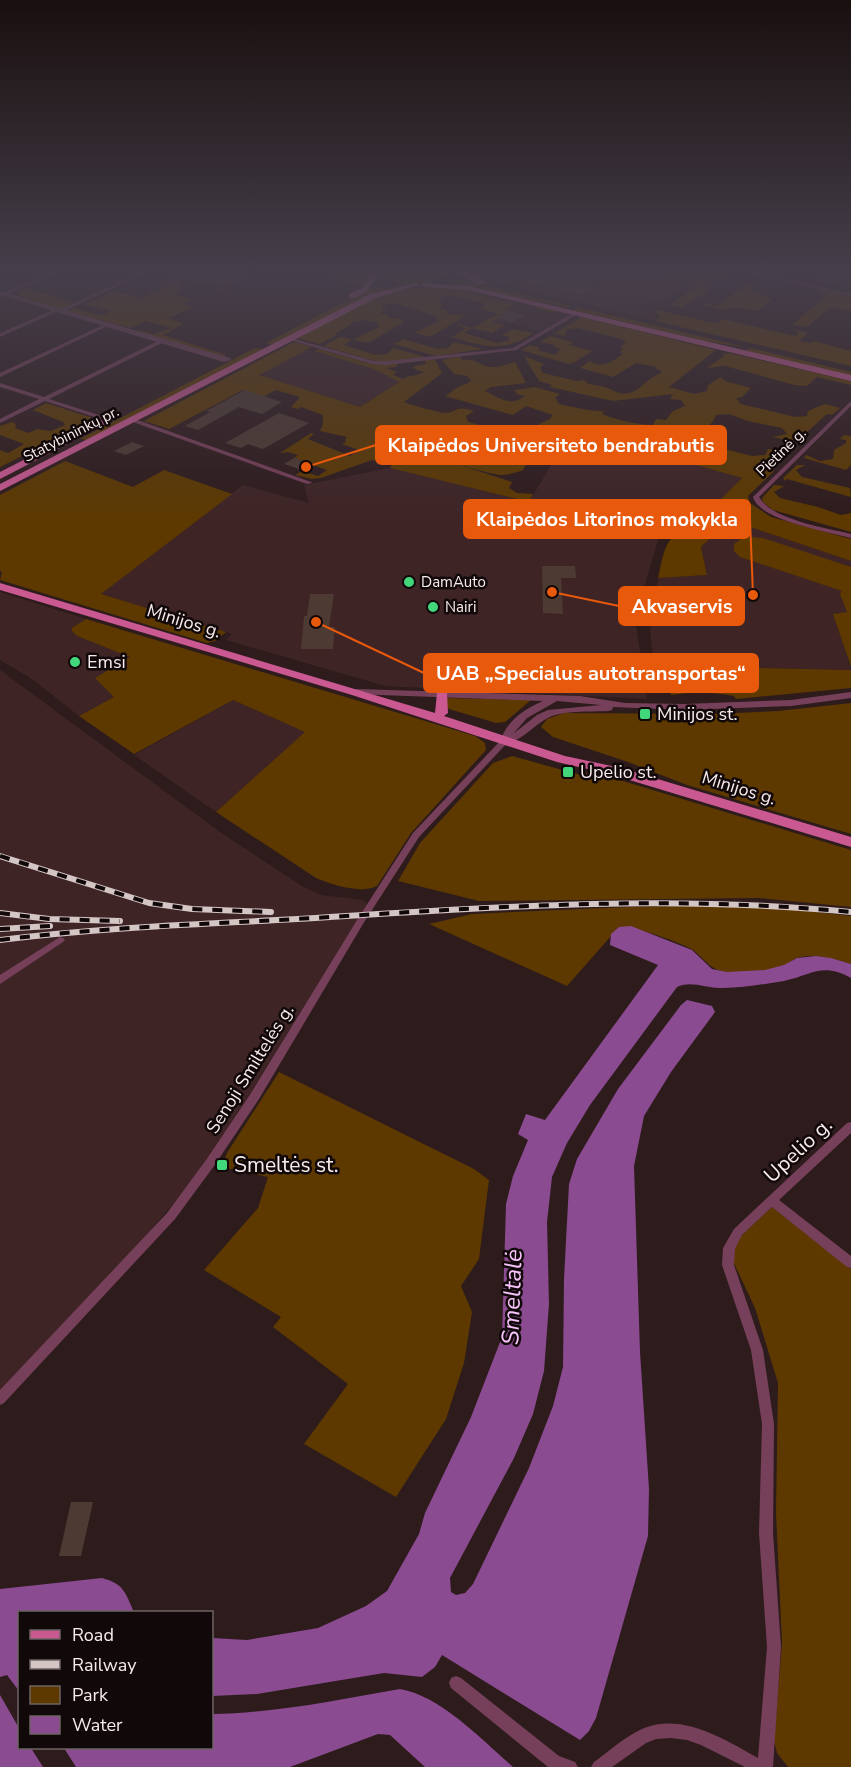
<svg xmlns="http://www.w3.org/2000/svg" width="851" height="1767" font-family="'Nunito Sans',sans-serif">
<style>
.built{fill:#3e2425}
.green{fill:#5d3900}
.water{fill:#8a4b90}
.building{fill:#4d3a32}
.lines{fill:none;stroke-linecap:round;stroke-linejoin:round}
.minor{fill:#77405a;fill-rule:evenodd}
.tertiary{fill:#77405a;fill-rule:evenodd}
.primary{fill:#ca5992;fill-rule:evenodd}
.rail-casing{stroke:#d5c6c6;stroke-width:6}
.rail{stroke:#110809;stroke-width:4;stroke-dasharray:10;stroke-linecap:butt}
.poi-dot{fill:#43d77b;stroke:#110809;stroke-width:2}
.labels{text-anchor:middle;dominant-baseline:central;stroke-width:5;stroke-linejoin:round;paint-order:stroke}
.far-street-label{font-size:15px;fill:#f9ebeb;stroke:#110809}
.far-poi-label{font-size:15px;fill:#f9ebeb;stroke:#110809;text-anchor:start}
.street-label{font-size:18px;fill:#f9ebeb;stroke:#110809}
.poi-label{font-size:18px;fill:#f9ebeb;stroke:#110809;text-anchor:start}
.near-street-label{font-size:21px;fill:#f9ebeb;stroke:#110809}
.near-poi-label{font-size:21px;fill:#f9ebeb;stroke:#110809;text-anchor:start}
.near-water-label{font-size:24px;font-style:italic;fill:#f7c3fb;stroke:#110809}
.leader{fill:none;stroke:#e8590c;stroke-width:2}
.callout-dot{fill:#e8590c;stroke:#110809;stroke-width:2}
.callout{fill:#e8590c;stroke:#e8590c;stroke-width:2}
.callout-label{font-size:20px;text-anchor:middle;font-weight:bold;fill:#fff}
</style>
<rect width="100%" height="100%" fill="#2e1b1c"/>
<!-- built -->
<g class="built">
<polygon points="151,272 261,272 223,290"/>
<polygon points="464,272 624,272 633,274 647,272 688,283 660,303 650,301 639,309 652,313 661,322 486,281"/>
<polygon points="821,272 851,272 851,288 818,281 815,277"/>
<polygon points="518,303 568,313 569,315 542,332 508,323 491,322 504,310"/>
<polygon points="306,349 377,370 400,382 360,407 258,375"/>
<polygon points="572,430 742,478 717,503 660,534 635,618 647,699 385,686 226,640 232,634 100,594 243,485 309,503 304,485 390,468 529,502"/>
<polygon points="729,520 851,561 851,612 834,614 851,670 654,665 650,631 658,578 707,575 701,547"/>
<polygon points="0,592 86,619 72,628 72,631 77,636 131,657 114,697 79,716 32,679 0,660"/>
<polygon points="0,670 220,832 302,886 321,895 363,900 367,904 251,1092 190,1184 133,1251 0,1392"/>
<polygon points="233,700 306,732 216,812 134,755"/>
</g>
<!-- green -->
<g class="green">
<polygon points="331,272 367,272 368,280 364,287 333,278 336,276 330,274"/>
<path d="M 378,272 L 449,272 C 435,288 392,288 378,272 Z"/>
<path d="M 652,272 L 722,272 L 731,275 L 726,277 L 701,279 L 709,290 L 681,308 L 670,305 L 700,283 C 686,280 662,279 652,272 Z"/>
<polygon points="458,277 478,284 572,306 568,308 448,283"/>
<polygon points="177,281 200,286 182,284 179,286 180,291 173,294 192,300 183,304 193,307 168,318 183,324 163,335 226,355 224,357 140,333 138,330 154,334 172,328 145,321 131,328 67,311 73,308 102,316 111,311 85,304 114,291 140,298"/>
<path d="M 746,284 L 755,286 L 751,289 L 772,300 L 757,311 C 746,309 733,305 724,310 L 704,305 L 706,303 L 717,306 Z"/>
<polygon points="374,286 387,289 374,293 273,345 266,343"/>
<path d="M 452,287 L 478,291 L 475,294 L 534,308 L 537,306 L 557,311 L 555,313 L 564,315 L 515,304 L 505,310 L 509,311 L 492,322 L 505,325 L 492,333 L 472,328 L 464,333 L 497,343 L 510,340 L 508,339 L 510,337 L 502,335 L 512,329 L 534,333 C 501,355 479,345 445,335 L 454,336 L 466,328 L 457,325 L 459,324 L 472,328 L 496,315 L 496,313 L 480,309 L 486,304 L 448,295 L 439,300 L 439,303 L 444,304 L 438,308 L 446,310 L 448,314 L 467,315 L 430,337 L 414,333 L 439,321 L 436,316 L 395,303 L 382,305 L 382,308 L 387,309 L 380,313 L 388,315 L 390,319 L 400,318 L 404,322 L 368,343 L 353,340 L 379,327 L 377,322 C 368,320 358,319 350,323 L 352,324 L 336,333 L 337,335 L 319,344 L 298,338 L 376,297 L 401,289 Z"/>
<polygon points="25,288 76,303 60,309 16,295"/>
<polygon points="820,290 851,296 851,311 831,307 807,327 790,325 788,324 792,325 828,294 818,292"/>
<polygon points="577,307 741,346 742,347 704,341 573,310"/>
<polygon points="657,310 710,322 718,323 722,319 795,336 799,333 792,329 808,333 799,341 811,343 814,341 851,351 851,366 659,322 656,319 661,319 655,311"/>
<path d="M 582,317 L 716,350 L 669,387 L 694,394 L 707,391 L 708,385 L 721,377 L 725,381 L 751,388 L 742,397 L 736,398 L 741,404 L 795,417 L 807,416 L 808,411 L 825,404 L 840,408 L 832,415 L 827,414 L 796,442 L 772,437 L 787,434 L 782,428 L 748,421 L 729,414 L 716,415 C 715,422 702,432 692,436 L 697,442 L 752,456 L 765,455 L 768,449 L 776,450 L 784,444 L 790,446 L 767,469 L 774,471 L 748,496 L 750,503 L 771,517 L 851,539 L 851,561 L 729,520 L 701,547 L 707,575 L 658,578 C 666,541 665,538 700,520 L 696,515 L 717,503 L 742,478 L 572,430 L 554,460 L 527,462 L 523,470 C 515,473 508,475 500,475 C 485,473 424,456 416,445 L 416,440 L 404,447 L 512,482 L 509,488 L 517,493 L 533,494 L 529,502 L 390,468 L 392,465 L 372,460 L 321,478 L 312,479 L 295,475 L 302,471 L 318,476 L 327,470 L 294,458 L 298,455 L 288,452 L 280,453 L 311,433 L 314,434 L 308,439 L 350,456 L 359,450 L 342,444 L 346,442 L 345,440 L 347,437 L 320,431 L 323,424 L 323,415 L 301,407 L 297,409 L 291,407 L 300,397 L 276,390 L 264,396 L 243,390 L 169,429 L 144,421 L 294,342 L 312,347 L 259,375 L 360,407 L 399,382 L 377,370 L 314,351 L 319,349 L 371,364 L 398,363 L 396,367 L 386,368 L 397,372 L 393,375 L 403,379 C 410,374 417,377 424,372 L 415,370 L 417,369 L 413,368 L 415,366 L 426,364 L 425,360 L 435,360 L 442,373 L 404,402 C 411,405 440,413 446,413 C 460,412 452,405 474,411 L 466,416 L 468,422 L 508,432 L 512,429 L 522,434 L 534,432 L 539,424 L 550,419 L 553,415 L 526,406 L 513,415 L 445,396 L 458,387 L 470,382 L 471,379 L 467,378 L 468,376 L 454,374 L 442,360 L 459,356 L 463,360 C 479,358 478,366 491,367 C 499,368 507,364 515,362 L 526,383 L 491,387 L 485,391 C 497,396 509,408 525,396 L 516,394 L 517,392 L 513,391 L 516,390 L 535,387 L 560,394 L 555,398 L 559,404 C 568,406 598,413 605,411 L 602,414 C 616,420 639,425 653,425 L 656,419 L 666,420 L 673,411 L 685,406 L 681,400 L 670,399 L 673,394 L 613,401 L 550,387 L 552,385 L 539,381 L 524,356 L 544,364 L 540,368 L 543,373 L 577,381 L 586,380 L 585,382 C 592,386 600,385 607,388 C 611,389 615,392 619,393 C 638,397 644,379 661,373 L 661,370 L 656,369 L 657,367 L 636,363 L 613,377 L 580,368 L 589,361 C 603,368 608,364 623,354 L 620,352 L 623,348 L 619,347 L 626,344 L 622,339 L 578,328 L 564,330 L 566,331 L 565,336 L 554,334 Z"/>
<polygon points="550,336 573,342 569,345 592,351 575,362 569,364 521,350 530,345 540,348 537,350 555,355 560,349 554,347 555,345 540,342"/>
<polygon points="340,337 352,339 344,345 375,355 387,354 394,348 425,357 379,362 323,346"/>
<polygon points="404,339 437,349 448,348 454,342 483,349 436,356 393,344"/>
<polygon points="255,348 263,349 88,440 80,439"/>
<polygon points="750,348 851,372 851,376 746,351"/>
<polygon points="729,353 851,381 851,385 817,377 807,386 795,385 725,366 707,368 725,355 722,354"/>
<polygon points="46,403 96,419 0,467 0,450 8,453 24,444 0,435 0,426 12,422 16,424 15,428 29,433 37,429 51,431 65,425 63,422 33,410"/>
<polygon points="844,435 851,436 851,465 846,470 804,458 806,455 820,461 833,459 834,450 846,443 846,440 840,439"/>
<polygon points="65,461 133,487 164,470 232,494 101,594 226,632 215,641 207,643 0,580 2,572 0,571 0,495"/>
<polygon points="797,465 805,465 796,470 802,477 850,488 851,497 787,479 785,481 783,478"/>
<polygon points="774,485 784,486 774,492 780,498 818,507 841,515 851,513 851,532 773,510 763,502 762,498"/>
<polygon points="750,537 763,538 851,567 851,667 833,614 847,612 840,594 842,591 740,557 734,551 734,544 741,539"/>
<path d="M 86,619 L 475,736 L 485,743 L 486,750 L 411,833 L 377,886 C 360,894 333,885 316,878 L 216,812 L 305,732 L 233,700 L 134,754 L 79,716 L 114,697 L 95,678 L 130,657 L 77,636 L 72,631 L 72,628 Z"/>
<path d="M 667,666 L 851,670 L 851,688 L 736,699 L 734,696 C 709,692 697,692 671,695 Z"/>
<polygon points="444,698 531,700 505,722 496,723 449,709 445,706"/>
<polygon points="851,703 851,834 687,785 628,762 553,737 541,727 547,719 564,713 711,714 778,711"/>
<polygon points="512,756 595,779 585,775 586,773 613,778 851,850 851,907 759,898 479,901 398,881 420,843 493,763"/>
<path d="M 728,905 L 783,908 L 851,916 L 851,964 C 834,959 815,953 797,958 C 793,959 789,963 785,965 C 769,972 743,974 726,972 C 710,970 705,959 693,950 C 680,942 634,926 619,927 L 567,986 L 429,924 L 472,914 L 627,907 Z"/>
<polygon points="279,1072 474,1169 489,1180 479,1259 461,1286 472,1312 464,1363 446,1419 396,1497 304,1444 348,1384 273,1327 281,1317 204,1270 258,1208 268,1177 230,1169 224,1161 227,1153"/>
<polygon points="772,1207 851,1269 851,1767 788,1767 777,1753 774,1740 782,1643 776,1513 778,1383 755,1308 731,1257 741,1236"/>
</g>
<!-- water -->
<g class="water">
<path d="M 631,926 L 692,950 L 712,969 L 727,972 L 765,970 L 784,965 L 797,958 L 816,956 L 831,958 L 851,964 L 851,978 C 822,962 812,975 784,981 C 764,984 743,988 723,988 C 707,989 692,980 677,987 L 590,1105 L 567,1143 L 552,1177 L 547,1222 L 549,1304 L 544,1371 L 533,1414 L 514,1458 L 450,1578 L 451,1592 L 456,1595 L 465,1593 L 473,1584 L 529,1468 L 553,1406 L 563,1367 L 564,1279 L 569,1184 L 577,1159 L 618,1089 L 681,1005 L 687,1000 L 712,1006 L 715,1012 L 671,1072 L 644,1116 L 634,1166 L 640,1352 L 649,1489 L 648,1536 L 596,1718 L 589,1731 L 580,1740 L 442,1655 L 435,1667 L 422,1677 L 384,1673 L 257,1694 L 212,1696 L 212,1638 L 247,1640 L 318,1628 L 366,1606 L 387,1591 L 419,1534 L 425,1513 L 471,1417 L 502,1337 L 506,1204 L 513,1176 L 528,1140 L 518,1134 L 526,1114 L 545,1120 L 658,965 L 610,945 L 611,934 L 619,927 Z"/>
<path d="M 102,1578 C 124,1584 125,1592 134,1612 L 20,1612 L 19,1691 L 7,1675 L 0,1677 L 0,1589 Z"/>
<path d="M 400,1689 C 441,1696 482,1740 513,1767 L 425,1767 L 390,1735 L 378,1734 L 290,1767 L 76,1767 L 64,1748 L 212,1748 L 212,1714 C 276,1713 337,1700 400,1689 Z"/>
<polygon points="0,1695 19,1728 20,1748 31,1748 43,1767 0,1767"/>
</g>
<!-- building -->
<g class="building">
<polygon points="189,272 230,272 242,275 223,284 188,275"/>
<polygon points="543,272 554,272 592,281 590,282 595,283 589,286 595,288 584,295 527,281"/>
<polygon points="509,311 525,315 513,322 497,318"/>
<polygon points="245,390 282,402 262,414 239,407 198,430 185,426 210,412 206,411"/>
<polygon points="279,413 309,423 263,449 248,444 241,448 225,443"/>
<polygon points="132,442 144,446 126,455 114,451"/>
<polygon points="294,458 311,463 302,470 284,464"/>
<polygon points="542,566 575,566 576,578 561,578 563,614 543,613"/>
<polygon points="310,594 334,594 329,627 335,627 333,649 301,649 304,616 307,616"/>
<polygon points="71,1502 93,1502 81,1556 59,1556"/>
</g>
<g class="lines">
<!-- minor -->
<g class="minor">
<polygon points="52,272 58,272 0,297 0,294"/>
<polygon points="142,272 148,272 62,312 58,311 0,337 0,333 55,309 59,310"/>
<polygon points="745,272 754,272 851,294 851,296"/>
<polygon points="575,312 580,313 516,350 386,365 372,364 286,339 291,338 374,361 386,361 513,348"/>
<polygon points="105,324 110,325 0,377 0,373"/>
<polygon points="162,339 164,340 164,342 49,399 111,419 111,421 107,421 45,401 0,423 0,419 39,399 0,387 0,383 44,397"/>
<path d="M 851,401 L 851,406 L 759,497 C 772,520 827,528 851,534 L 851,538 C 828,532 773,522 758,505 C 757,505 753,498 753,497 L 754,496 Z"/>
<polygon points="132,418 311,482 312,483 307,484 130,421 129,420"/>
<polygon points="502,739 508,739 509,741 419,837 363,924 259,1099 214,1166 175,1219 4,1403 0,1405 0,1390 167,1213 206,1160 251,1093 357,920 413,833"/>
<polygon points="60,937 63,938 65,940 63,942 0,984 0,975"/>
<path d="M 851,1122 L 851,1133 L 779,1200 L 851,1256 L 851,1268 L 847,1267 L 772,1207 L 742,1235 L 735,1249 L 734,1265 L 763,1350 L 774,1424 L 773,1533 L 781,1647 L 773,1767 L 745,1767 L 701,1745 L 687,1740 L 671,1738 L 656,1739 L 646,1743 L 612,1767 L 591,1767 L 594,1762 C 608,1752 621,1740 636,1732 C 677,1709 722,1738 758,1758 L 767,1647 L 759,1533 L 762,1424 L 751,1350 L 722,1265 L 723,1248 L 734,1229 L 847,1123 Z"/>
<polygon points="456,1676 461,1678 559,1756 575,1762 578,1767 548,1767 451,1688 449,1683 451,1678"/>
</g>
<!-- tertiary -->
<g class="tertiary">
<polygon points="0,291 230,358 231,360 224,362 0,295"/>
<path d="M 357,689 L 580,696 L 625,703 L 685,704 L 791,700 L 851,692 L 851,698 L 791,706 L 685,710 L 613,707 L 612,710 L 608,711 C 591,712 560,710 546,719 C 529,729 526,738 505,744 L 500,741 C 508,720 523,710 543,701 L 353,694 L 353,690 ZM 557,701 L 601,705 L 548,710 L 537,715 L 513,734 L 527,718 Z"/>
</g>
<!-- primary -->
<g class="primary">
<polygon points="455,272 466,272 487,283 480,285"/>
<path d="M 371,273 L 378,275 C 372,287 364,298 349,298 L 349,294 L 365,286 Z"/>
<polygon points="416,283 420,285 424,283 468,286 851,375 851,381 468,290 424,287 420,285 376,298 0,491 0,484 370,294"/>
<polygon points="106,418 114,420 0,479 0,472"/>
<polygon points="0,583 435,713 437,693 447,693 448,713 444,716 565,756 621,768 851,837 851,847 613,775 557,762 352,695 0,590"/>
</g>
<defs>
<g id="rail">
<polyline points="0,856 149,903 192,909 271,912"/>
<polyline points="0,913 49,919 120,921"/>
<polyline points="0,929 50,926"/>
<path d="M 0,940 C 110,926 220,924 330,917 C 506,906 675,895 851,912"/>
</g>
</defs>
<!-- rail casing -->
<use href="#rail" class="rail-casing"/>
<!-- rail -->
<use href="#rail" class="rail"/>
</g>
<!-- sky -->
<linearGradient id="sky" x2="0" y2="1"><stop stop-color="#190f0f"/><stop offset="0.52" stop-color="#463f4b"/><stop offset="1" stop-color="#463f4b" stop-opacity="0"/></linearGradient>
<rect width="851" height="519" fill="url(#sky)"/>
<!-- markers -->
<g class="poi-dot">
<circle cx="409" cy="582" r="6"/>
<circle cx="433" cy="607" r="6"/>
<circle cx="75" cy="662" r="6"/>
<rect x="639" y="708" width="12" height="12" rx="3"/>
<rect x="562" y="766" width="12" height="12" rx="3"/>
<rect x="216" y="1159" width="12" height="12" rx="3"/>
</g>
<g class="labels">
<!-- far-street labels -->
<g class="far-street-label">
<text transform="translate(71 434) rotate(-27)">Statybininkų pr.</text>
<text transform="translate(781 452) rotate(-44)">Pietinė g.</text>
</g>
<!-- far-poi labels -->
<g class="far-poi-label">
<text x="421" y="582">DamAuto</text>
<text x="445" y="607">Nairi</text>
</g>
<!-- street labels -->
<g class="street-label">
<text transform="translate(184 621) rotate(17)">Minijos g.</text>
<text transform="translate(739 788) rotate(17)">Minijos g.</text>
<text transform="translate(250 1069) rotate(-58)">Senoji Smiltelės g.</text>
</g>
<!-- poi labels -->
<g class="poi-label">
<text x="87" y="662">Emsi</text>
<text x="657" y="714">Minijos st.</text>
<text x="580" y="772">Upelio st.</text>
</g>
<!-- near-street labels -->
<g class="near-street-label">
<text transform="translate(798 1150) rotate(-43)">Upelio g.</text>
</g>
<!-- near-poi labels -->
<g class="near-poi-label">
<text x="234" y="1165">Smeltės st.</text>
</g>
<!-- near-water labels -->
<g class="near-water-label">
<text transform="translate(512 1297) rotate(-88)">Smeltalė</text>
</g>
</g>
<!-- callouts -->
<path class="leader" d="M306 467L376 445M753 595L750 519M552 592L619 606M316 622L424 673"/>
<g class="callout-dot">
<circle cx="306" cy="467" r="6"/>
<circle cx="753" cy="595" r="6"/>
<circle cx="552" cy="592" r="6"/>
<circle cx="316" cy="622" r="6"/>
</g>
<g class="callout">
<rect x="376" y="426" width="350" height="38" rx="6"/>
<rect x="464" y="500" width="286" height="38" rx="6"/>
<rect x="619" y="587" width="125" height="38" rx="6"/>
<rect x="424" y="654" width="334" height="38" rx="6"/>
</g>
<g class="callout-label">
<text x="551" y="452">Klaipėdos Universiteto bendrabutis</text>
<text x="607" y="526">Klaipėdos Litorinos mokykla</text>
<text x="682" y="613">Akvaservis</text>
<text x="591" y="680">UAB „Specialus autotransportas“</text>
</g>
<!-- legend -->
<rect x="18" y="1611" width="195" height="138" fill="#110809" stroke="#6e6363" stroke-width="1.5"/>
<rect x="30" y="1630" width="30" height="9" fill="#ca5992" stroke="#6e6363" stroke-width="1.5"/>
<text x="72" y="1641" font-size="18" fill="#f9ebeb">Road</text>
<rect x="30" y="1660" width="30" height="9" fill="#d5c6c6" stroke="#6e6363" stroke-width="1.5"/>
<text x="72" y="1671" font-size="18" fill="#f9ebeb">Railway</text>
<rect x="30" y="1686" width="30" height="18" fill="#5d3900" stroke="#6e6363" stroke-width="1.5"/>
<text x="72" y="1701" font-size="18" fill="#f9ebeb">Park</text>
<rect x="30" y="1716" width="30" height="18" fill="#8a4b90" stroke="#6e6363" stroke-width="1.5"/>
<text x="72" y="1731" font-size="18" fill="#f9ebeb">Water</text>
</svg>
